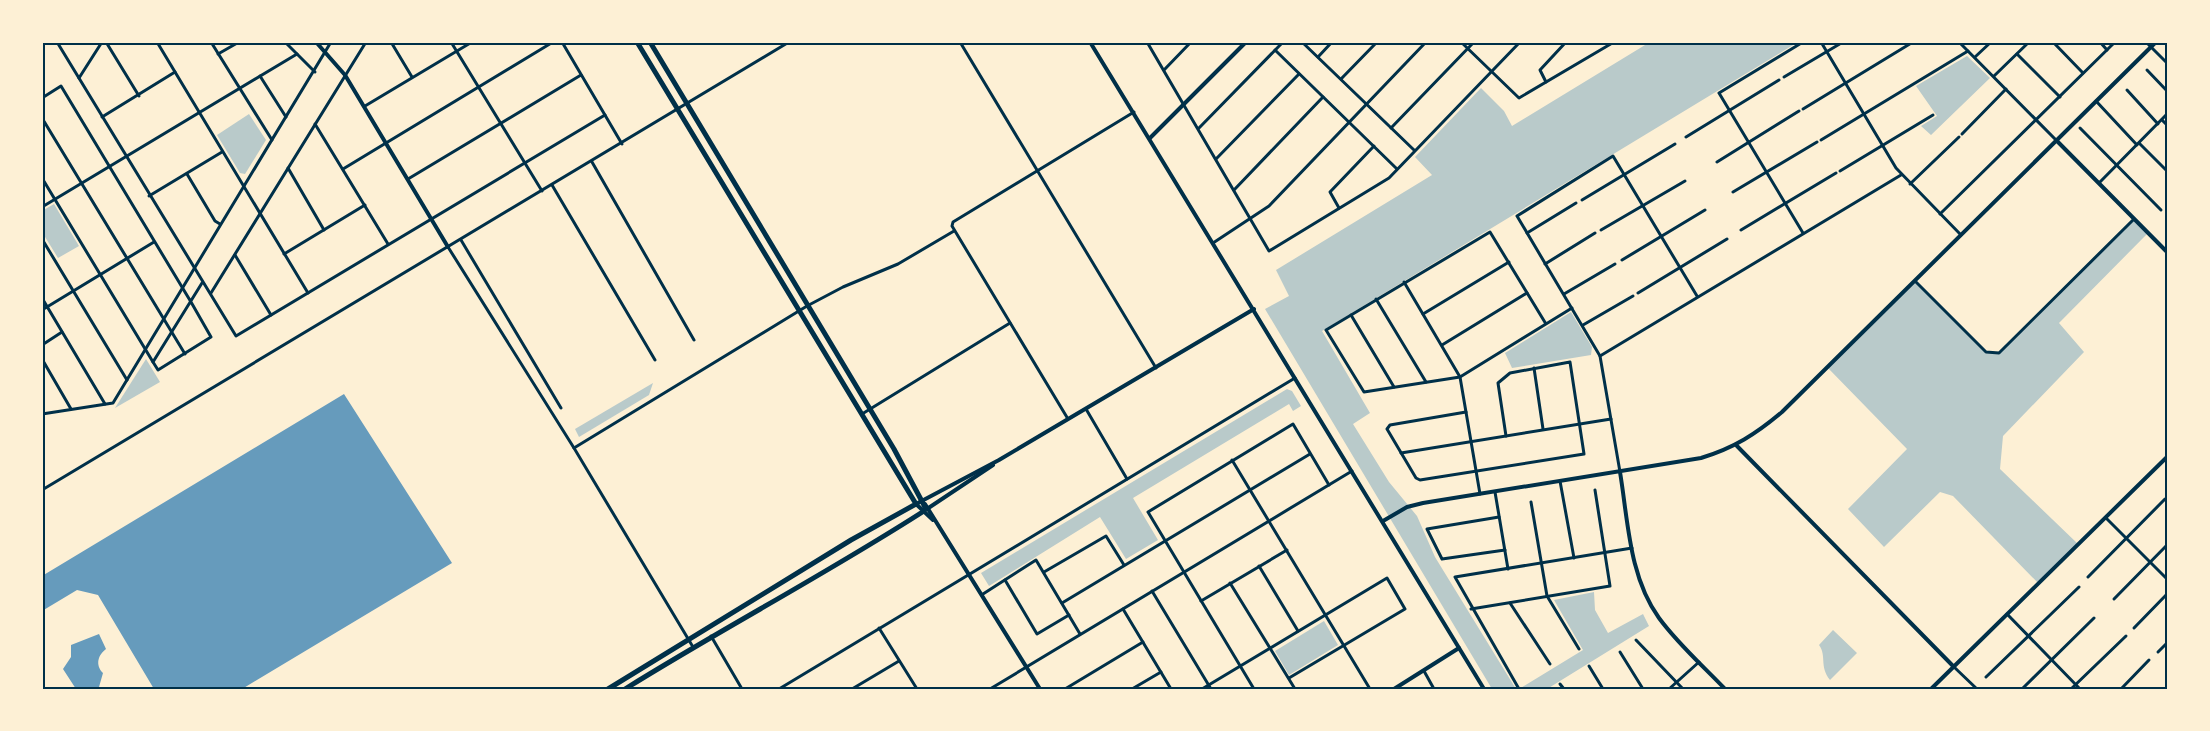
<svg xmlns="http://www.w3.org/2000/svg" width="2210" height="731" font-family="'PT Sans Narrow',sans-serif">
<style>
.green{fill:#b9caca}
.water{fill:#669bbc}
.lines{fill:none;stroke-linecap:round;stroke-linejoin:round}
.minor{stroke:#003049;stroke-width:3}
.tertiary{stroke:#003049;stroke-width:4}
.trunk{stroke:#003049;stroke-width:5}
.neatline{fill:none;stroke:#003049;stroke-width:2}
</style>
<rect width="100%" height="100%" fill="#fdf0d5"/>
<!-- green -->
<g class="green">
<polygon points="1650,42 1798,42 1322,331 1370,413 1353,424 1389,482 1417,516 1435,557 1516,689 1492,689 1265,309 1289,296 1276,270 1432,175 1415,157 1481,88 1504,111 1512,126"/>
<polygon points="1967,56 1990,78 1931,135 1921,126 1937,116 1916,86"/>
<polygon points="249,114 266,140 245,174 240,173 217,135"/>
<polygon points="54,204 79,246 58,258 42,232 42,211"/>
<polygon points="2135,219 2148,233 2059,323 2084,352 2003,436 2000,469 2078,544 2038,583 1953,496 1940,492 1884,547 1848,509 1907,449 1827,367 1915,281 1986,352 1999,353"/>
<polygon points="1571,312 1592,347 1591,355 1512,368 1505,353"/>
<polygon points="146,359 160,382 115,408"/>
<polygon points="653,383 649,395 579,437 575,429"/>
<polygon points="1287,389 1292,391 1301,406 1293,411 1289,404 1133,498 1158,540 1126,559 1100,517 989,586 981,573"/>
<polygon points="1594,592 1595,610 1608,633 1643,614 1649,626 1547,689 1519,689 1583,650 1554,600"/>
<polygon points="1324,621 1338,645 1289,675 1275,651"/>
<path d="M 1833,630 L 1857,653 L 1830,680 C 1819,666 1827,656 1819,645 Z"/>
</g>
<!-- water -->
<g class="water">
<polygon points="344,394 452,563 242,689 154,689 98,595 77,590 42,611 42,576"/>
<path d="M 99,634 L 106,649 C 98,655 95,665 103,673 L 99,687 L 76,689 L 63,669 L 71,657 L 71,645 Z"/>
</g>
<g class="lines">
<!-- minor -->
<g class="minor">
<polyline points="57,42 236,336 605,115"/>
<polyline points="106,42 139,96"/>
<polyline points="157,42 308,293"/>
<polyline points="211,42 272,140"/>
<polyline points="285,42 315,72"/>
<polyline points="391,42 412,77"/>
<polyline points="451,42 542,191"/>
<polyline points="562,42 622,144"/>
<polyline points="960,42 1156,368"/>
<polyline points="1147,42 1269,251 1389,178 1520,42"/>
<polyline points="1302,42 1414,150"/>
<polyline points="1461,42 1519,98 1614,42"/>
<polyline points="1803,42 1719,93 1803,233"/>
<polyline points="1821,42 1896,168 1961,235"/>
<polyline points="1959,42 2056,140"/>
<polyline points="2053,42 2083,73"/>
<polyline points="2100,42 2107,50"/>
<polyline points="2146,42 2168,64"/>
<polyline points="1275,50 1397,169"/>
<polyline points="218,54 239,42"/>
<polyline points="2017,54 2060,97"/>
<polyline points="1318,57 1332,42"/>
<polyline points="1975,57 1991,42"/>
<polyline points="1164,70 1191,42"/>
<polyline points="2147,70 2168,92"/>
<polyline points="260,76 286,117"/>
<polyline points="1994,76 2029,42"/>
<polyline points="1784,77 1843,42"/>
<polyline points="79,78 102,42"/>
<polyline points="1341,79 1377,42"/>
<polyline points="1546,82 1540,70 1566,42"/>
<polyline points="2127,90 2158,124"/>
<polyline points="42,98 61,86 191,302 211,337 158,370 153,362 202,283"/>
<polyline points="2096,101 2137,145"/>
<polyline points="365,106 472,42"/>
<polyline points="1803,109 1913,42"/>
<polyline points="102,117 175,72"/>
<polyline points="42,118 185,354"/>
<polyline points="2162,120 2168,126"/>
<polyline points="315,124 388,244"/>
<polyline points="1199,128 1283,42"/>
<polyline points="1391,128 1474,42"/>
<polyline points="2080,128 2161,210"/>
<polyline points="1962,134 2006,89"/>
<polyline points="1686,137 1779,80"/>
<polyline points="1821,140 1968,51"/>
<polyline points="2139,143 2168,172"/>
<polyline points="1216,159 1299,74"/>
<polyline points="592,162 694,340"/>
<polyline points="1717,162 1799,111"/>
<polyline points="288,168 324,230"/>
<polyline points="343,169 553,42"/>
<polyline points="1840,171 1933,115"/>
<polyline points="187,174 215,221 220,224"/>
<polyline points="42,178 153,362"/>
<polyline points="408,179 581,75"/>
<polyline points="2099,183 2168,113"/>
<polyline points="1910,184 1959,137"/>
<polyline points="552,185 655,360"/>
<polyline points="1234,190 1323,97"/>
<polyline points="1733,192 1817,142"/>
<polyline points="149,196 222,152"/>
<polyline points="1582,200 1675,144"/>
<polyline points="42,207 297,54"/>
<polyline points="1339,208 1330,192 1374,146"/>
<polyline points="1940,214 2115,42"/>
<polyline points="1601,230 1685,181"/>
<polyline points="1741,230 1836,173"/>
<polyline points="1527,233 1576,203"/>
<polyline points="42,239 127,380"/>
<polyline points="461,240 561,408"/>
<polyline points="1213,243 1269,206 1426,42"/>
<polyline points="448,247 574,448 693,647"/>
<polyline points="284,254 365,205"/>
<polyline points="235,255 271,315"/>
<polyline points="1622,260 1705,210"/>
<polyline points="1545,264 1595,233"/>
<polyline points="1915,281 1986,352 1999,353 2134,219"/>
<polyline points="1404,282 1460,377 1480,494"/>
<polyline points="211,293 366,42"/>
<polyline points="1638,293 1727,239"/>
<polyline points="1564,294 1615,264"/>
<polyline points="42,298 105,404"/>
<polyline points="1376,299 1426,382"/>
<polyline points="42,310 154,242"/>
<polyline points="1423,314 1509,262"/>
<polyline points="1351,315 1394,387"/>
<polyline points="1546,324 1490,232 1326,330 1364,392 1460,377 1572,308"/>
<polyline points="1583,325 1633,296"/>
<polyline points="42,345 62,332"/>
<polyline points="1442,345 1527,293"/>
<polyline points="1600,356 1517,216 1613,156 1697,296"/>
<polyline points="42,359 71,409"/>
<polyline points="1534,368 1543,429"/>
<polyline points="1086,409 1127,479"/>
<polyline points="1466,412 1390,425 1387,429 1416,478 1420,480 1584,454 1570,362 1510,373 1498,383 1506,436"/>
<polyline points="42,414 113,403 331,42"/>
<polyline points="862,414 1010,323"/>
<polyline points="1068,419 952,226 953,222 1134,112"/>
<polyline points="574,448 807,306 843,287 898,264 954,231"/>
<polyline points="1401,453 1611,419"/>
<polyline points="1232,460 1370,689"/>
<polyline points="1620,472 1600,356 1901,175"/>
<polyline points="1560,481 1574,558"/>
<polyline points="42,490 789,42"/>
<polyline points="1495,492 1508,569"/>
<polyline points="1531,502 1547,596 1579,649"/>
<polyline points="1499,517 1427,529 1442,559 1505,550"/>
<polyline points="2106,518 2168,580"/>
<polyline points="1259,566 1298,631"/>
<polyline points="1044,572 1106,536 1124,565"/>
<polyline points="2088,577 2165,499"/>
<polyline points="1005,580 1037,634 1069,615"/>
<polyline points="1230,583 1295,689"/>
<polyline points="1152,591 1211,689"/>
<polyline points="983,594 1036,560 1080,634"/>
<polyline points="2114,599 2168,544"/>
<polyline points="1201,601 1287,550"/>
<polyline points="1062,603 1310,454"/>
<polyline points="1510,603 1550,664"/>
<polyline points="1123,609 1171,689"/>
<polyline points="1471,609 1610,586 1595,490"/>
<polyline points="2007,614 2080,689"/>
<polyline points="879,628 917,689"/>
<polyline points="2134,628 2168,593"/>
<polyline points="711,636 742,689"/>
<polyline points="1636,640 1683,689"/>
<polyline points="1620,652 1643,689"/>
<polyline points="2158,652 2168,642"/>
<polyline points="1589,666 1603,689"/>
<polyline points="1954,667 1977,689"/>
<polyline points="1424,671 1434,689"/>
<polyline points="1986,677 2079,587"/>
<polyline points="1560,684 1564,689"/>
<polyline points="779,689 1295,378"/>
<polyline points="852,689 899,661"/>
<polyline points="990,689 1352,471"/>
<polyline points="1065,689 1143,642"/>
<polyline points="1132,689 1161,672"/>
<polyline points="1202,689 1387,578 1405,609 1289,678"/>
<polyline points="1254,689 1148,512 1293,424 1329,485"/>
<polyline points="1519,689 1455,577 1632,548"/>
<polyline points="1669,689 1699,662"/>
<polyline points="2022,689 2094,618"/>
<polyline points="2071,689 2126,636"/>
<polyline points="2121,689 2149,660"/>
</g>
<!-- tertiary -->
<g class="tertiary">
<polyline points="316,42 345,75 448,247"/>
<polyline points="1090,42 1484,689"/>
<polyline points="42,45 44,42"/>
<polyline points="1150,138 1246,42"/>
<polyline points="2056,140 2168,253"/>
<polyline points="1737,446 1954,667"/>
<path d="M 1620,472 C 1628,520 1629,577 1659,618 C 1678,644 1703,666 1725,689"/>
<polyline points="925,504 1040,689"/>
<polyline points="927,509 993,465"/>
<polyline points="933,520 916,504 999,460 1254,309"/>
<path d="M 1383,521 L 1407,507 L 1423,503 L 1701,458 C 1734,448 1756,434 1782,412 L 2156,42"/>
<polyline points="1394,689 1459,648"/>
<polyline points="1931,689 2168,456"/>
</g>
<!-- trunk -->
<g class="trunk">
<polyline points="608,689 851,540 916,504 637,42"/>
<path d="M 625,689 C 723,628 826,574 924,511 L 925,507 L 894,449 L 650,42"/>
</g>
</g>
<!-- border -->
<rect width="2210" height="731" fill="none" stroke="#fdf0d5" stroke-width="87"/>
<rect x="44" y="44" width="2122" height="644" class="neatline"/>
</svg>
